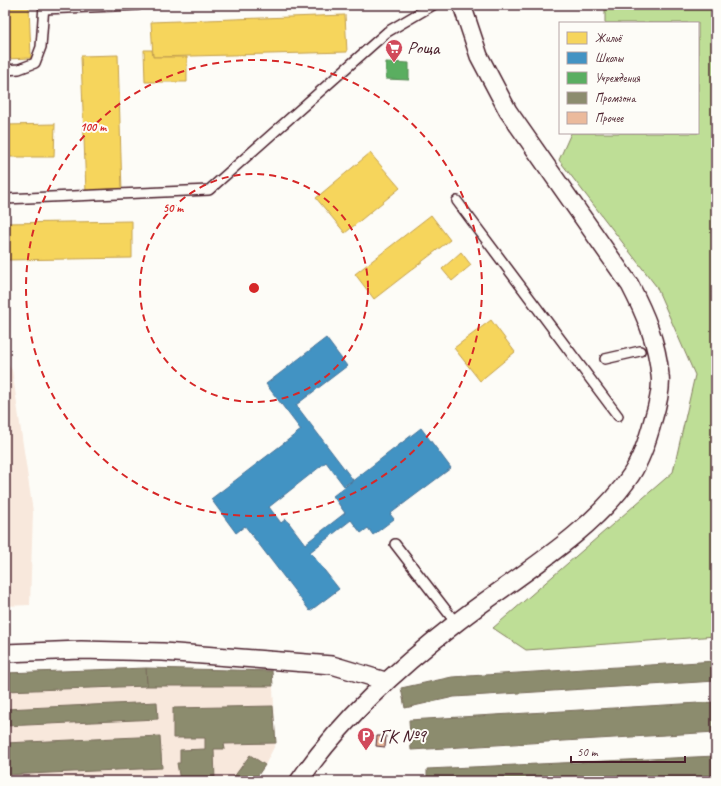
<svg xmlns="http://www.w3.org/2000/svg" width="721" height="786" font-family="Caveat,sans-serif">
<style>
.built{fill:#f8e8dc}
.green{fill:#bede96;stroke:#847e60}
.homes{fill:#f6d55c;stroke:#c29e4d}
.schools{fill:#4393c3;stroke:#457095}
.public{fill:#5aae61;stroke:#558351}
.industry{fill:#8c8c6e;stroke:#786b5a}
.building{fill:#ebba9c;stroke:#4a1f2b}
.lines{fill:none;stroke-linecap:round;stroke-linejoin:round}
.service-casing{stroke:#4a1f2b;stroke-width:12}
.minor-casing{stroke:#4a1f2b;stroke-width:20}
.service{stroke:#fdfcf7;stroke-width:9}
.minor{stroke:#fdfcf7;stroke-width:17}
.ring{fill:none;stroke:#d62828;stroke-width:2;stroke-dasharray:7 5}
.labels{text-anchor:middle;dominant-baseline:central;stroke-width:4;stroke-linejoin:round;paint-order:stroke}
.poi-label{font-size:19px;fill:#4a1f2b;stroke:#fdfcf7;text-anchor:start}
.centre{fill:#d62828;stroke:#fdfcf7;stroke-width:2}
.ring-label{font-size:12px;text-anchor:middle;font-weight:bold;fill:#d62828;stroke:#fdfcf7;stroke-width:4;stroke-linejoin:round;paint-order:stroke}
</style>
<rect width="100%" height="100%" fill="#fdfcf7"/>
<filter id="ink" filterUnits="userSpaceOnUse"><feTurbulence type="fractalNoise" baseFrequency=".025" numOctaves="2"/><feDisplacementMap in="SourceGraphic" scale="8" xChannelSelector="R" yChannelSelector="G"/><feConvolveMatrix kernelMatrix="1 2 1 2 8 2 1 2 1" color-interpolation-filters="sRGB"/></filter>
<g filter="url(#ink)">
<!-- built -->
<g class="built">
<polygon points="5,360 12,370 33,512 30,605 5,606"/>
<polygon points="146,668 272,671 276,743 265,765 254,781 5,781 5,673"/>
</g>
<!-- green -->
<polygon class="green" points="605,5 716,5 716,636 526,650 493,628 673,472 695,375 656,286 559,160 571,133 698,133 698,23 605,23"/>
<!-- homes -->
<g class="homes">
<polygon points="5,5 29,5 31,58 5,59"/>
<polygon points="345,15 347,52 153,57 151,22"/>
<polygon points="144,50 152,50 153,57 187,57 187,82 145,82"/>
<polygon points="118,55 122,192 86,193 81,56"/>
<polygon points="55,124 54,157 5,157 5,125"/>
<polygon points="370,153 400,188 345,233 316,198"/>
<polygon points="431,215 450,240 374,299 355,274"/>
<polygon points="132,221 132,258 5,260 5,223"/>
<polygon points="461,252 471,265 452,281 442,269"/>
<polygon points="491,320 515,352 480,381 454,348"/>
</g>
<!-- schools -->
<polygon class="schools" points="326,338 347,366 296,405 353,480 344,486 326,462 269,507 281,523 286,519 305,544 345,513 333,496 421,428 451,468 390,514 394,519 373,535 368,528 361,533 351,520 310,552 339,589 310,611 245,526 236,533 211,499 301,430 266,384"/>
<!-- public -->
<polygon class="public" points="386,62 409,63 409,80 386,79"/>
<!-- industry -->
<g class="industry">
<polygon points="716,661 716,681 454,697 405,708 401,688 452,677"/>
<polygon points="146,668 272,671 273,686 147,686"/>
<polygon points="146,668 147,686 5,691 5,673"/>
<polygon points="157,702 158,719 5,726 5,709"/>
<polygon points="716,702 716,732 411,750 409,720"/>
<polygon points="273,706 276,743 224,744 225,749 214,749 215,781 180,781 177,763 180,763 180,750 205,749 205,738 173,738 173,708"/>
<polygon points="160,736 162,768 5,775 5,743"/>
<polygon points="250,755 265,765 254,781 231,781"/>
<polygon points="716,756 716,779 671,781 427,781 427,769"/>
</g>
<!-- building -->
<polygon class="building" points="377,736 386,736 385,747 376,746"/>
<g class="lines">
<defs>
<g id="service">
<polyline points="44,9 138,5"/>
<polyline points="5,70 19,69 35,63 41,47 44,5"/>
<polyline points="5,199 209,190 387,32 433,5"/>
<polyline points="457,201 618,416"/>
<polyline points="605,359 640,351"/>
<polyline points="395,544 456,623"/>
</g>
<g id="minor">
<polyline points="5,653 81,650 163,652 332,665 385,681"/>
<path d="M 299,781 C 342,719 397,669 456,623 C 512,579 592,534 631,475 C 642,458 648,439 653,420 C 657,407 662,388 660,375 C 657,342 645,314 630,285 L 508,111 L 479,56 L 462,5"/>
</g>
</defs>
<!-- service casing -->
<use href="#service" class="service-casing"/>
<!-- minor casing -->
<use href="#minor" class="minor-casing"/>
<!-- service -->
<use href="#service" class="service"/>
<!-- minor -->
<use href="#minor" class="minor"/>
</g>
</g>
<!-- distance rings -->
<g class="ring">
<circle cx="254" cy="288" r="114"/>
<circle cx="254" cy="288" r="228"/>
</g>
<!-- icons -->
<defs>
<symbol id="supermarket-pin" viewBox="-11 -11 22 30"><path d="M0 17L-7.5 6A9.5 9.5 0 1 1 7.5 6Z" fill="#d1495b" stroke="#fdfcf7"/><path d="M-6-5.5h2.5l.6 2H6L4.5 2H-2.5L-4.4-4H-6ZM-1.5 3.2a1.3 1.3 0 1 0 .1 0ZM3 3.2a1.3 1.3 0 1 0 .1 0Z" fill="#fff"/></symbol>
<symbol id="parking-pin" viewBox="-11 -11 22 30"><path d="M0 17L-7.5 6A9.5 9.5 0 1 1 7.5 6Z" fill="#d1495b" stroke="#fdfcf7"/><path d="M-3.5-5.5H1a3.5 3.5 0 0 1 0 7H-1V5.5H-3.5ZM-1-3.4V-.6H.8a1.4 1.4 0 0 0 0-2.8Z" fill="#fff"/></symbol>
</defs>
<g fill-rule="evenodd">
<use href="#supermarket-pin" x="384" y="38" width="20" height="27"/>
<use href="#parking-pin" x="356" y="726" width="20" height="27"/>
</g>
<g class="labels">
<!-- poi labels -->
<g class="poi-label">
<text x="407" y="48">Роща</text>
<text x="379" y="736">ГК №9</text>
</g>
</g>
<circle cx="254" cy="288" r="6" class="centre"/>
<g class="ring-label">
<text x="93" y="131">100 m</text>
<text x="173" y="212">50 m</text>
</g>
<!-- margin -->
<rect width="721" height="786" fill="none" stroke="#fdfcf7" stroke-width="20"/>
<rect x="10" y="10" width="701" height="766" fill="none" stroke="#4a1f2b" stroke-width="1.5" filter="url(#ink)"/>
<!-- legend -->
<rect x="559" y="22" width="140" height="112" fill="#fdfcf7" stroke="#b5a4a5"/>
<rect x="567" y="32" width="20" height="12" fill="#f6d55c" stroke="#b5a4a5"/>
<text x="595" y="42" font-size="12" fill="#4a1f2b">Жильё</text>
<rect x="567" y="52" width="20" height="12" fill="#4393c3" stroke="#b5a4a5"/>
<text x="595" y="62" font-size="12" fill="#4a1f2b">Школы</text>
<rect x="567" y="72" width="20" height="12" fill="#5aae61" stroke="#b5a4a5"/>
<text x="595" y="82" font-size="12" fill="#4a1f2b">Учреждения</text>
<rect x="567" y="92" width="20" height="12" fill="#8c8c6e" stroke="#b5a4a5"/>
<text x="595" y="102" font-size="12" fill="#4a1f2b">Промзона</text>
<rect x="567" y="112" width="20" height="12" fill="#ebba9c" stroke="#b5a4a5"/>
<text x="595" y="122" font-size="12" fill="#4a1f2b">Прочее</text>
<!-- scale -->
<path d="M571 756v6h114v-6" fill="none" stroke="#4a1f2b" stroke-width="2"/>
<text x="577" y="756" font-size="12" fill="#4a1f2b" stroke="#fdfcf7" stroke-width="3" paint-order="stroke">50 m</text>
</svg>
